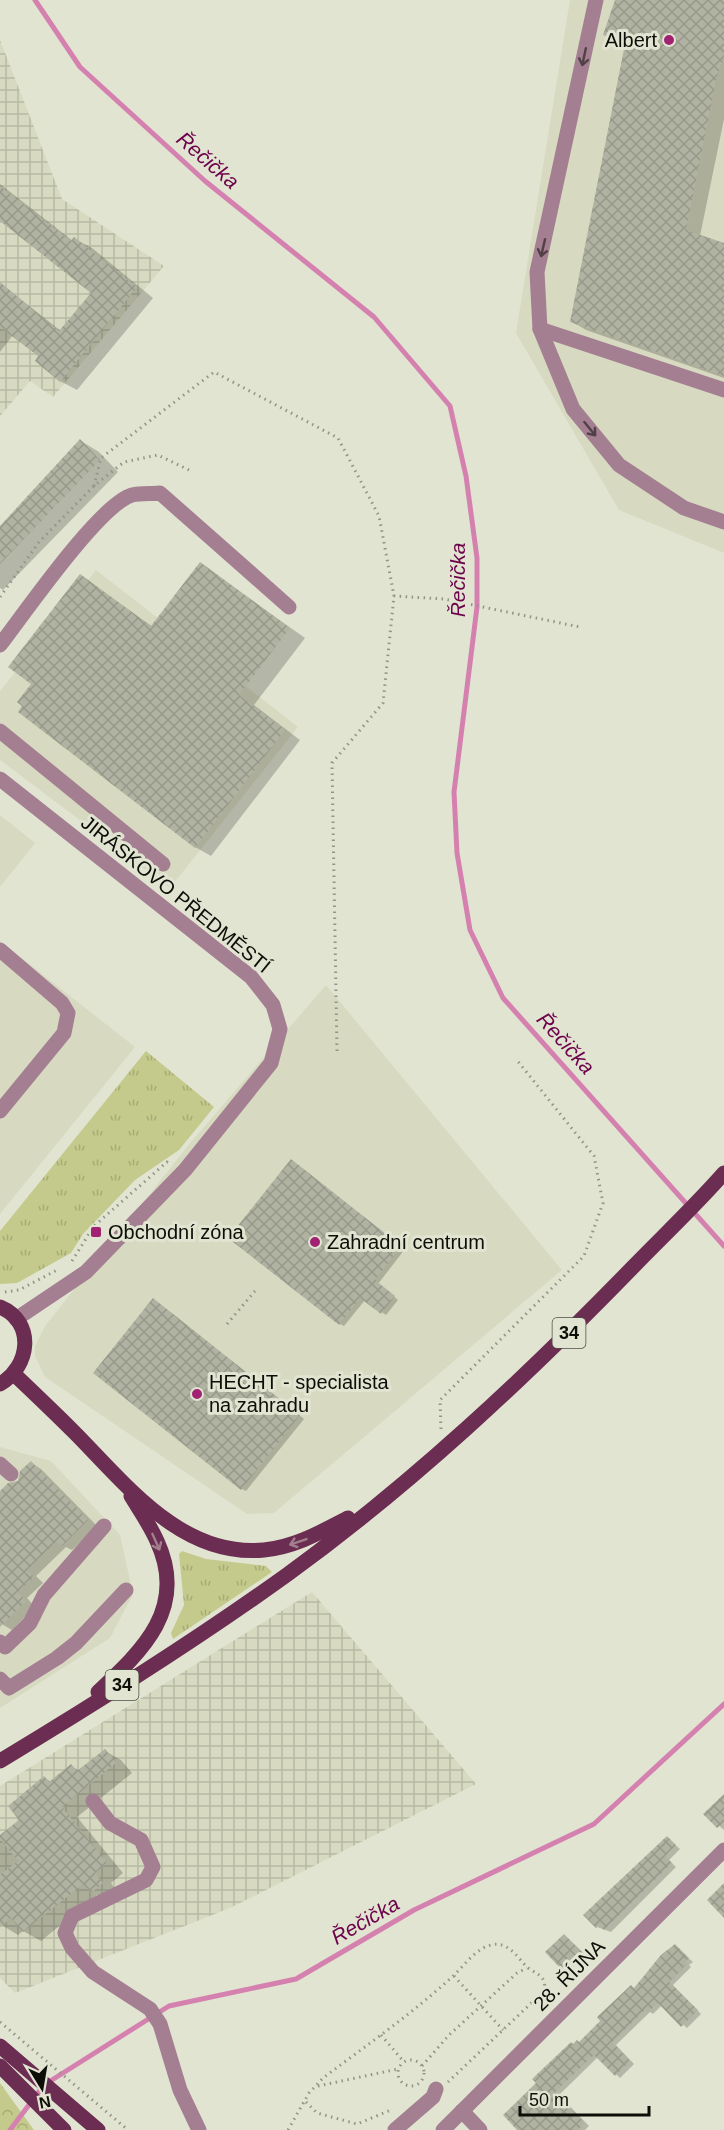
<svg xmlns="http://www.w3.org/2000/svg" width="724" height="2130" font-family="Helvetica,sans-serif">
<style>
.built{fill:#d7dac0}
.industrial{fill:url(#industrial-grid)}
.grass{fill:url(#grass-tufts)}
.forest{fill:url(#forest-crowns)}
.shadow{fill:#0003}
.lines{fill:none;stroke-linecap:round;stroke-linejoin:round}
.stream{stroke:#d581af;stroke-width:5}
.building{fill:url(#building-cross-hatch)}
.path{stroke:#929486;stroke-width:3;stroke-dasharray:1.5 4.5;stroke-linecap:butt}
.minor{stroke:#a47f92;stroke-width:15}
.major{stroke:#6b2d51;stroke-width:15}
.oneway{stroke:#514146}
.oneway2{stroke:#a17f8b}
.poi-dot{fill:#a12173;stroke:#e2e4d2;stroke-width:2}
.labels{text-anchor:middle;dominant-baseline:central;stroke-width:6;stroke-linejoin:round;paint-order:stroke}
.shield{fill:#e2e4d2;stroke:#4d4e45;stroke-width:1.5}
.shield-label{font-size:18px;font-weight:bold;fill:#0d0e08}
.poi-label{font-size:20px;fill:#0d0e08;stroke:#e2e4d2;text-anchor:start}
.street-label{font-size:20px;fill:#0d0e08;stroke:#e2e4d2}
.water-label{font-size:21px;font-style:italic;fill:#6d034b;stroke:#e2e4d2}
</style>
<defs>
<pattern id="industrial-grid" width="8" height="8" patternUnits="userSpaceOnUse" patternTransform="scale(1.5)"><rect width="8" height="8" fill="#d7dac0"/><path d="M0 4h8M4 0v8" fill="none" stroke="#b7baa4"/></pattern>
<pattern id="grass-tufts" width="24" height="20" patternUnits="userSpaceOnUse" patternTransform="scale(1.5)"><rect width="24" height="20" fill="#c4ca8b"/><path d="M3 7l-1-3M5 7V3M7 7l1-3M15 17l-1-3M17 17v-4M19 17l1-3" fill="none" stroke="#a7ac76"/></pattern>
<pattern id="forest-crowns" width="20" height="18" patternUnits="userSpaceOnUse" patternTransform="scale(1.5)"><rect width="20" height="18" fill="#c4ca8b"/><path d="M2 6a3 3 0 1 1 6 0M12 15a3 3 0 1 1 6 0" fill="none" stroke="#a7ac76"/></pattern>
<pattern id="building-cross-hatch" width="8" height="8" patternUnits="userSpaceOnUse" patternTransform="scale(1.5)"><rect width="8" height="8" fill="#b0b3a1"/><path d="M0 0l8 8M0 8l8-8" fill="none" stroke="#969989"/></pattern>
</defs>
<rect width="100%" height="100%" fill="#e2e4d2"/>
<!-- built -->
<g class="built">
<polygon points="570,0 724,0 724,553 619,510 516,333"/>
<polygon points="96,570 298,727 170,888 0,760 0,691"/>
<polygon points="0,815 35,843 0,887"/>
<polygon points="0,941 135,1047 0,1214"/>
<polygon points="326,985 562,1270 274,1513 247,1514 45,1377 35,1356 35,1346 45,1326 191,1142"/>
<polygon points="0,1447 51,1461 120,1535 133,1594 110,1638 0,1708"/>
</g>
<!-- industrial -->
<g class="industrial">
<polygon points="0,40 62,199 164,266 53,397 30,381 0,416"/>
<polygon points="312,1592 476,1784 230,1908 15,1993 0,1978 0,1786"/>
</g>
<!-- grass -->
<g class="grass">
<polygon points="146,1051 214,1107 179,1150 135,1180 83,1234 71,1253 17,1283 0,1284 0,1231"/>
<polygon points="182,1551 206,1559 266,1566 272,1572 173,1639 171,1633 184,1605 179,1554"/>
</g>
<!-- forest -->
<polygon class="forest" points="0,2083 34,2130 0,2130"/>
<!-- shadow -->
<g class="shadow">
<polygon points="617,0 724,0 724,119 700,236 724,245 724,378 586,330 571,321 626,46 604,35"/>
<polygon points="0,184 73,241 75,239 92,248 153,298 77,390 60,381 40,356 13,335 0,352 0,283 61,331 93,293 0,219"/>
<polygon points="81,441 99,452 118,472 3,590 0,588 0,528"/>
<polygon points="200,564 305,638 254,705 300,740 211,856 195,847 34,684 80,576 153,627"/>
<polygon points="295,1163 405,1249 378,1284 398,1300 386,1315 365,1300 344,1326 340,1324"/>
<polygon points="157,1302 304,1419 246,1491 242,1489"/>
<polygon points="31,1463 41,1469 97,1526 72,1550 66,1547 36,1576 43,1583 27,1598 35,1607 12,1630 0,1623 0,1493 19,1482"/>
<polygon points="105,1751 121,1760 132,1773 77,1817 123,1873 111,1883 118,1893 108,1901 97,1895 41,1941 23,1931 18,1935 0,1924 0,1836 21,1820 45,1778 51,1782 71,1766 80,1771"/>
<polygon points="724,1796 724,1830 705,1814"/>
<polygon points="667,1838 680,1849 669,1860 676,1867 611,1932 597,1927"/>
<polygon points="565,1936 586,1955 568,1972 564,1970"/>
<polygon points="675,1946 693,1962 689,1965 691,1967 673,1985 701,2014 687,2028 662,2005 653,2014 650,2012 616,2045 634,2064 620,2078 598,2057 559,2095 589,2126 585,2130 520,2130 574,2045 580,2043 635,1990"/>
</g>
<g class="lines">
<!-- stream -->
<g class="stream">
<polyline points="35,0 80,67 205,181 374,317 450,406 466,476 477,558 477,607 454,792 457,853 470,930 503,998 724,1246"/>
<polyline points="10,2130 44,2085 169,2006 296,1979 414,1910 594,1824 724,1704"/>
</g>
</g>
<!-- building -->
<g class="building">
<polygon points="615,0 724,0 724,56 717,76 686,230 724,243 724,376 570,322 625,44 603,35"/>
<polygon points="0,186 71,241 74,237 137,287 60,382 35,361 38,356 0,327 0,282 59,331 91,293 0,221"/>
<polygon points="80,439 100,460 0,564 0,526"/>
<polygon points="200,562 290,628 239,695 285,730 195,848 18,712 22,706 17,702 31,684 8,667 80,574 151,626"/>
<polygon points="291,1159 401,1246 375,1280 395,1296 381,1314 360,1298 339,1325 228,1238"/>
<polygon points="153,1298 300,1415 241,1490 93,1373"/>
<polygon points="31,1461 88,1520 62,1546 57,1541 27,1570 34,1577 18,1592 26,1601 0,1627 0,1491 8,1483 18,1481 20,1471"/>
<polygon points="105,1749 116,1763 62,1807 107,1863 95,1873 103,1883 91,1893 83,1884 23,1932 11,1918 0,1927 0,1875 18,1861 0,1839 0,1835 19,1820 8,1806 44,1776 49,1782 71,1764 77,1771"/>
<polygon points="724,1794 724,1822 717,1828 703,1814"/>
<polygon points="667,1836 676,1845 665,1856 672,1863 604,1930 599,1925 596,1928 583,1915"/>
<polygon points="724,1883 724,1918 707,1900"/>
<polygon points="564,1934 582,1952 563,1971 545,1952"/>
<polygon points="675,1944 689,1958 685,1962 687,1964 669,1982 698,2010 681,2027 658,2003 647,2013 645,2010 612,2042 630,2061 615,2076 594,2055 555,2092 585,2123 578,2130 517,2130 503,2115 536,2083 532,2079 571,2042 573,2044 577,2040 579,2042 600,2021 597,2017 631,1985 634,1988 661,1955"/>
</g>
<g class="lines">
<!-- path -->
<g class="path">
<polyline points="94,486 101,458 214,372 338,438 379,516 394,596"/>
<polyline points="0,597 39,542 94,486 124,462 158,455 189,470"/>
<polyline points="337,1051 332,763 383,703 394,596 444,599 580,627"/>
<polyline points="72,1261 94,1226 167,1162 171,1164"/>
<polyline points="5,1292 19,1290 59,1269"/>
<polyline points="227,1324 255,1291"/>
<polyline points="441,1429 440,1400 584,1256 603,1203 594,1156 516,1059"/>
<polyline points="454,1976 503,2030"/>
<polyline points="0,2022 128,2130"/>
<polyline points="381,2035 404,2062"/>
<circle cx="411" cy="2073" r="13"/>
<polyline points="422,2066 449,2035 517,1973 527,1968"/>
<polyline points="318,2086 398,2069"/>
<polyline points="306,2102 317,2113 357,2124 391,2110"/>
<path d="M 288,2130 L 309,2093 L 323,2078 C 367,2045 413,2013 453,1976 C 465,1965 475,1949 491,1945 C 507,1941 516,1955 525,1965 C 533,1974 548,1974 544,1991 L 448,2082"/>
</g>
<!-- minor -->
<g class="minor">
<polyline points="596,0 537,272 540,329 573,409 619,465 684,508 724,522"/>
<polyline points="540,329 724,390"/>
<path d="M 0,645 C 24,614 99,505 132,495 C 141,493 151,494 160,493 L 289,607"/>
<polyline points="0,731 163,864"/>
<polyline points="0,779 251,977 273,1005 280,1029 271,1063 185,1170 86,1272 16,1319"/>
<polyline points="0,950 62,1003 68,1013 64,1033 0,1111"/>
<polyline points="0,1464 11,1474"/>
<polyline points="0,1642 5,1647 30,1623 44,1595 104,1526"/>
<polyline points="0,1679 9,1688 57,1658 76,1643 126,1590"/>
<polyline points="93,1801 110,1823 141,1840 153,1867 146,1880 72,1916 65,1933 72,1948 93,1972 150,2009 160,2024 180,2090 199,2130"/>
<polyline points="462,2111 480,2130"/>
<polyline points="395,2130 433,2097 436,2089"/>
<polyline points="443,2130 724,1850"/>
</g>
<!-- major -->
<g class="major">
<path d="M 0,1307 C 36,1322 30,1367 0,1384"/>
<path d="M 14,1374 C 34,1393 54,1412 73,1431 C 125,1483 181,1558 264,1550 C 295,1547 321,1532 348,1518"/>
<path d="M 98,1692 C 143,1650 188,1608 157,1541 C 150,1525 140,1511 131,1496"/>
<path d="M 0,1761 C 98,1702 195,1641 288,1574 C 413,1483 525,1378 632,1268 C 663,1236 695,1206 724,1173"/>
<polyline points="0,2046 98,2130"/>
<polyline points="0,2066 64,2130"/>
</g>
</g>
<!-- one-way arrows -->
<defs><path id="oneway-shaft" d="M-6 0H5M1.5-3L5.5 0L1.5 3" fill="none" stroke-width="1.6" stroke-linecap="round" stroke-linejoin="round" transform="scale(1.5)"/></defs>
<g class="oneway">
<use href="#oneway-shaft" transform="translate(584 57) rotate(102)"/>
<use href="#oneway-shaft" transform="translate(543 248) rotate(103)"/>
<use href="#oneway-shaft" transform="translate(590 429) rotate(51)"/>
</g>
<g class="oneway2">
<use href="#oneway-shaft" transform="translate(156 1542) rotate(66)"/>
<use href="#oneway-shaft" transform="translate(298 1542) rotate(161)"/>
</g>
<!-- markers -->
<g class="poi-dot">
<circle cx="669" cy="40" r="6"/>
<rect x="90" y="1226" width="12" height="12" rx="3"/>
<circle cx="315" cy="1242" r="6"/>
<circle cx="197" cy="1394" r="6"/>
</g>
<g class="labels">
<!-- shield labels -->
<g class="shield">
<rect x="552.5" y="1318" width="33" height="30" rx="4.5"/>
<rect x="105.5" y="1670" width="33" height="30" rx="4.5"/>
</g>
<g class="shield-label">
<text x="569" y="1333">34</text>
<text x="122" y="1685">34</text>
</g>
<!-- poi labels -->
<g class="poi-label">
<text x="657" y="40" text-anchor="end">Albert</text>
<text x="108" y="1232">Obchodní zóna</text>
<text x="327" y="1242">Zahradní centrum</text>
<text x="209" y="1382">HECHT - specialista<tspan x="209" dy="23">na zahradu</tspan></text>
</g>
<!-- street labels -->
<g class="street-label">
<text transform="translate(176 894) rotate(39)">JIRÁSKOVO PŘEDMĚSTÍ</text>
<text transform="translate(569 1975) rotate(-45)">28. ŘÍJNA</text>
</g>
<!-- water labels -->
<g class="water-label">
<text transform="translate(208 160) rotate(41)">Řečička</text>
<text transform="translate(457 580) rotate(-90)">Řečička</text>
<text transform="translate(566 1043) rotate(48)">Řečička</text>
<text transform="translate(365 1920) rotate(-30)">Řečička</text>
</g>
</g>
<!-- north arrow -->
<g transform="translate(42 2088) rotate(169)" stroke="#e2e4d2" stroke-width="4.5" paint-order="stroke">
<path d="M0-4.5L10 22L0 15L-10 22Z" fill="#0d0e08"/>
<text y="-9" font-size="16" font-weight="bold" text-anchor="middle" fill="#0d0e08">N</text>
</g>
<!-- scale -->
<path d="M520 2106v9h129v-9" fill="none" stroke="#0d0e08" stroke-width="3"/>
<text x="529" y="2106" font-size="18" fill="#0d0e08" stroke="#e2e4d2" stroke-width="4.5" paint-order="stroke">50 m</text>
</svg>
